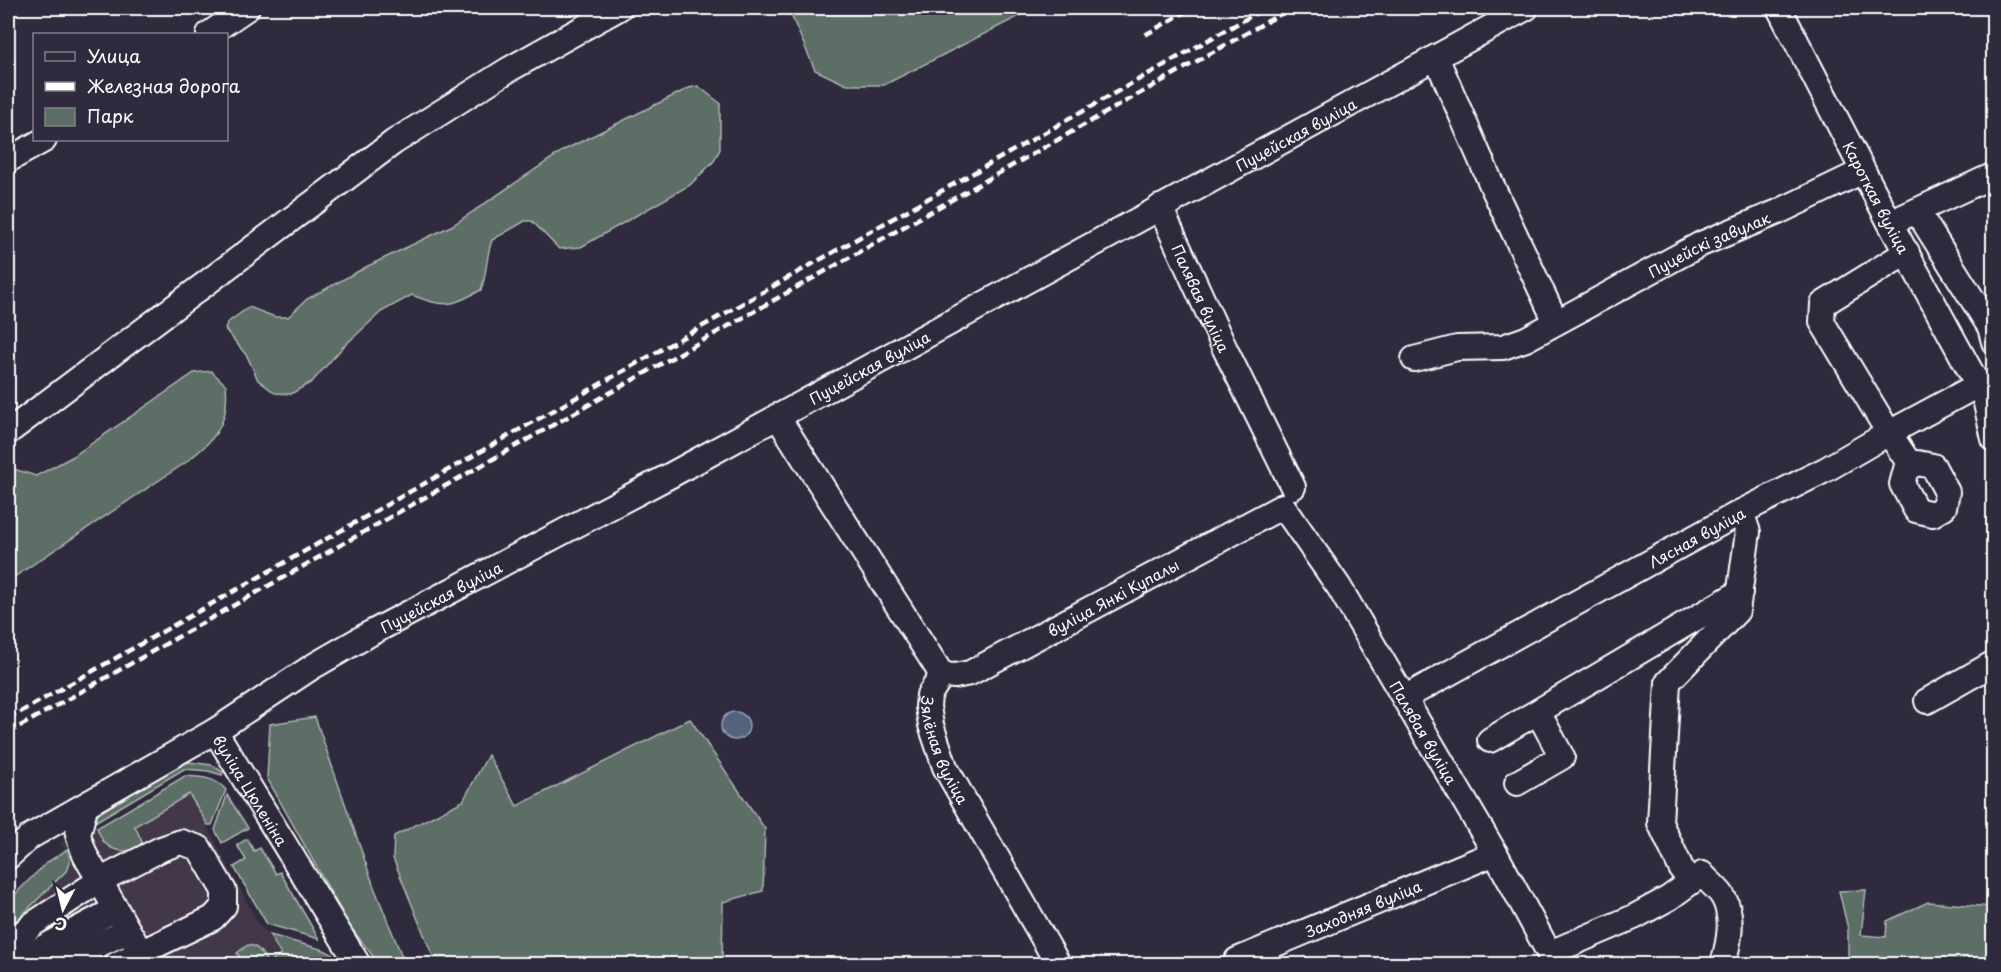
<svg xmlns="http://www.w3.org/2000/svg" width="2001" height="972" font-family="'Playpen Sans',sans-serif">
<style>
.built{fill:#423748}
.green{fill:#5b6e66;stroke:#adb6b2;stroke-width:1.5}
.water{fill:#52637d;stroke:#97a1b1;stroke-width:1.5}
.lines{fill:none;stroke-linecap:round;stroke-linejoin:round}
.minor-casing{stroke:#fff;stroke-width:28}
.minor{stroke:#2f2a3d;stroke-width:24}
.rail{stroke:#fff;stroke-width:4.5;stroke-dasharray:9 4.5;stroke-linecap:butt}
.labels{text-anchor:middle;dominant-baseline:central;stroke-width:6;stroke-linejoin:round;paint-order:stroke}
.street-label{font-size:15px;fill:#fff;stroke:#2f2a3d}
</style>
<rect width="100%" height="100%" fill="#2f2a3d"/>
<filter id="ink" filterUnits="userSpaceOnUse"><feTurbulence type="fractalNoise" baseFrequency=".0167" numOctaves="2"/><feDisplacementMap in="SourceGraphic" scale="12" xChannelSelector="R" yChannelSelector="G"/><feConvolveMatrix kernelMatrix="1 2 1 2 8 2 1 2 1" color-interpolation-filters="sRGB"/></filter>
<g filter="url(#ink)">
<!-- built -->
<polygon class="built" points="190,794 259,925 270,935 281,955 264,964 8,964 8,929 68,869 70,861 68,849 59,844 95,822 104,842"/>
<!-- green -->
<g class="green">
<polygon points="788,8 1035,8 884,85 847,85 815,70"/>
<path d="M 698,86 L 720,103 L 720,149 L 714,161 L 690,185 L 581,247 L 559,249 L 532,221 L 525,221 L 492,240 C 486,256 487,274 481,290 C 449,307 446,308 412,295 L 381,312 L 342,348 L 312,382 L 291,394 L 275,393 L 258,380 L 247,356 L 225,329 L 227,323 L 249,307 L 275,317 L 288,317 L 307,299 L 368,266 L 453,225 L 564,150 L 689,88 Z"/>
<path d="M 211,371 L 226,385 C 230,425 214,440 185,463 L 8,581 L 8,475 L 14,469 L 36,476 L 72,457 L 194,373 Z"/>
<polygon points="315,717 374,887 405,964 379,964 349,925 267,778 270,724"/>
<polygon points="690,719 765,829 763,891 723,902 722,964 436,964 393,858 394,836 463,801 488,755 517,806"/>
<polygon points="189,762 212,765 223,772 222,775 208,771 184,769 95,822 94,818 98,814 172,767"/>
<path d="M 185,776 C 201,777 215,777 226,790 L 212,825 L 208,825 L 189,794 L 135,826 L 142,842 C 135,855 113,853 104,842 C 101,839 99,832 97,828 Z"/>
<polygon points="227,795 248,828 222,843 215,830"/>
<polygon points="247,839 254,851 260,848 276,874 280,872 319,939 267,924 234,867 246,860 237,845"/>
<polygon points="68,849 70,861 68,869 8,929 8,901 46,863"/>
<polygon points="1866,890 1861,935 1886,937 1887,921 1928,902 1993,907 1993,964 1848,964 1848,929 1839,891"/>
<path d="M 270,935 L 324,950 L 332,954 L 339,964 L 244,964 L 237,953 L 248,945 C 259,946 262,954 268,963 L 281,955 Z"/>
</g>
<!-- water -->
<circle class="water" cx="735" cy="726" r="14"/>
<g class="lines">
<defs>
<g id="minor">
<path id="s1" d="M 1779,8 L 1890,223 L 1978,385 L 1985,399 L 1994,439"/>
<polyline points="209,34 247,8"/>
<polyline points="1436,57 1494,190 1556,322"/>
<polyline points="8,160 44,140"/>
<path id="s2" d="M 1160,207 L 1225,349 L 1293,487"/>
<polyline points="1917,211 1990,327 1994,342"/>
<polyline points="1903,217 1994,175"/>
<polyline points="1907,252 1823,304 1822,322 1889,433 1911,466"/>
<path id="s3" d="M 1414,359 L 1457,348 L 1503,347 L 1526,339 L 1701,244 L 1778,212 L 1863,171"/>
<polyline points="777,416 942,675"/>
<polyline points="8,432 394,142 508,70 619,8"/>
<polygon points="1917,463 1933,466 1947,492 1944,507 1933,514 1916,510 1902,484 1906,469"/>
<path id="s4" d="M 942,675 L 955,676 L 970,673 L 1283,506 L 1339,587 L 1495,853 L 1555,964"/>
<path id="s5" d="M 942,675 L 929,695 L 928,707 L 931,725 L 945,767 L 1058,964"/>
<path id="s6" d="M 1404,698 L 1741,512 L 1825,470 L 1889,433 L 1978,385 L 1994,382"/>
<polyline points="1927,701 1994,663"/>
<path id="s7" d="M 215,731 L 358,964"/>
<polyline points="1490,740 1740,592"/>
<polyline points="1517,783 1562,757 1538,712"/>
<polyline points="85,807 78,835 85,855 141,953"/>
<path id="s8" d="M 8,857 L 31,836 L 215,731 L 312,667 L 371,633 L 671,475 L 1526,8"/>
<polyline points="1682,870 1660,823 1668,682 1737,611 1748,532 1741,512"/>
<polyline points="8,946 33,924 99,881 161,849 181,842 199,848 224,891 224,906 213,918 117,964"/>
<path d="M 1550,953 L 1634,917 L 1669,898 L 1702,874 C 1708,881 1717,888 1722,895 C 1735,916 1729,942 1723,964"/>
<polyline points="12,964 116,909"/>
<polyline points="56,964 128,931"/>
<path id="s9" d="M 1235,964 L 1237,960 L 1495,853"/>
</g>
</defs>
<!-- minor casing -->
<use href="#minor" class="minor-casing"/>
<!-- minor -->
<use href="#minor" class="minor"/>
<!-- rail -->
<g class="rail">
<polyline points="1145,35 1192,8"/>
<polyline points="8,719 1265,8"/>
<polyline points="8,733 1291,8"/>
</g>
</g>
</g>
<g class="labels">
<!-- street labels -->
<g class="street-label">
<text stroke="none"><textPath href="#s8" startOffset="1478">Пуцейская вуліца</textPath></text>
<text stroke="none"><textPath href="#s1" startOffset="213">Кароткая вуліца</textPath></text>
<text stroke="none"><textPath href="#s3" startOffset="321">Пуцейскі завулак</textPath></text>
<text stroke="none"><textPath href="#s2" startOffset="100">Палявая вуліца</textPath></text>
<text stroke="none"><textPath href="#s8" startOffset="992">Пуцейская вуліца</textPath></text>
<text stroke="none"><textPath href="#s6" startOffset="334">Лясная вуліца</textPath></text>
<text stroke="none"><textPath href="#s4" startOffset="190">вуліца Янкі Купалы</textPath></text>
<text stroke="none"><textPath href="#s8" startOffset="506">Пуцейская вуліца</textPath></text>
<text stroke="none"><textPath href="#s4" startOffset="650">Палявая вуліца</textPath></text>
<text stroke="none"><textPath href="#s5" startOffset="82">Зялёная вуліца</textPath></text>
<text stroke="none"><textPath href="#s7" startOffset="69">вуліца Цюленіна</textPath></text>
<text stroke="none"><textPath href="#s9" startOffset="141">Заходняя вуліца</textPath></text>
</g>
</g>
<!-- margin -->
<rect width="2001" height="972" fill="none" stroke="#2f2a3d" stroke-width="30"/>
<rect x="15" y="15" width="1971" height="942" fill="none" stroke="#fff" stroke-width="2" filter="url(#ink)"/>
<!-- legend -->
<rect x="33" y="33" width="195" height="108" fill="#2f2a3d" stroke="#827f8b" stroke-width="1.5"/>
<rect x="45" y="52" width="30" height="9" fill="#2f2a3d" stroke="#827f8b" stroke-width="1.5"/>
<text x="87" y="63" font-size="18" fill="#ffffff">Улица</text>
<rect x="45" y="82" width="30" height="9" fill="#ffffff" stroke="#827f8b" stroke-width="1.5"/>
<text x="87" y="93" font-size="18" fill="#ffffff">Железная дорога</text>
<rect x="45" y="108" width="30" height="18" fill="#5b6e66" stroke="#827f8b" stroke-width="1.5"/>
<text x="87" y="123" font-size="18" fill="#ffffff">Парк</text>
<!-- north arrow -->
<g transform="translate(63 909) rotate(187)" stroke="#2f2a3d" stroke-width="4.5" paint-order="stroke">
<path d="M0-4.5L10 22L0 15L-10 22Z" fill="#ffffff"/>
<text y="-9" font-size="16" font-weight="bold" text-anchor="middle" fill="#ffffff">С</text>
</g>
</svg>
